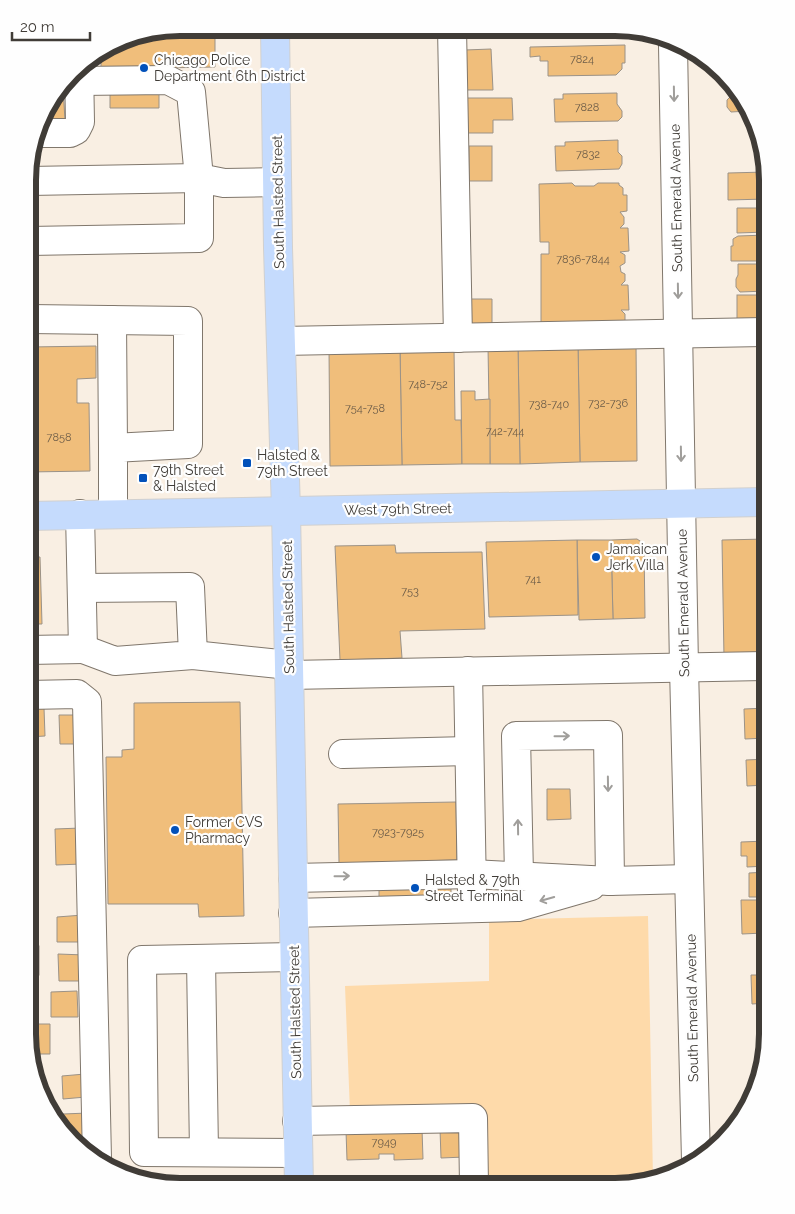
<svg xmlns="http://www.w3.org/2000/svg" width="795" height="1214" font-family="Raleway,sans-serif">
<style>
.green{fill:#fedaaa}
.building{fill:#f0be7b;stroke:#9b9287}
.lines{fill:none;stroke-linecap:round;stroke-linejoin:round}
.minor-casing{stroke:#80776c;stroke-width:30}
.major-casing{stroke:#d1d0cf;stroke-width:30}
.minor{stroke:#fff;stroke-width:28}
.major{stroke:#c5dbfd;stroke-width:28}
.oneway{stroke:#a09e9b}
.poi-dot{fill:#0251ba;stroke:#fefefe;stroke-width:2}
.labels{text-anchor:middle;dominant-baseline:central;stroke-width:4.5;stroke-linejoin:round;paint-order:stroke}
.number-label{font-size:11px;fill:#6c5c48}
.poi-label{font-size:14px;fill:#403c37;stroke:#fefefe;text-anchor:start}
.street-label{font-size:14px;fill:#403c37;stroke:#fefefe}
.rim{fill:none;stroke:#403c37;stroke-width:6}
</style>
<rect width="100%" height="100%" fill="#f9efe3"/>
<!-- green -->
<polygon class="green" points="648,916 653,1179 615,1186 485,1186 481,1110 350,1112 345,986 489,981 489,920"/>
<!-- building -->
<g class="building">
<polygon points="181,28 215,28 215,67 159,68 159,108 110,108 110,70 101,70 101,53 131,36"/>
<polygon points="571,29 624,29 571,30"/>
<polygon points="625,45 625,63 622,63 622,69 616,75 548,76 548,61 540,61 540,56 530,57 530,47"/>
<polygon points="491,49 493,90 466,90 465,50"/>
<polygon points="63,86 65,121 42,122 48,104"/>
<polygon points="617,93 617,104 622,111 622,117 618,121 555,122 554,99 563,99 563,94"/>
<polygon points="732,95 735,95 748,111 731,112 727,107 727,100"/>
<polygon points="467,98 512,98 513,120 493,120 493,133 468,133"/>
<polygon points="618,140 618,152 622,156 622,164 619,169 556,171 555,146 565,146 565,142"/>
<rect x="469" y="146" width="23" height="35"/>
<polygon points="766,172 767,199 728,200 728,173"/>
<polygon points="572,183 575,186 594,186 598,183 619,183 619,185 623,188 623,195 627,195 627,211 620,212 624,217 624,224 620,228 628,228 629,251 620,252 625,255 625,263 620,266 621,272 625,274 625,281 621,285 628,285 629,310 621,310 625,314 625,320 622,323 541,327 541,254 549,254 549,242 540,242 539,184"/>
<polygon points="737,208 767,208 767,232 737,233"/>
<polygon points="767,235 767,258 762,258 762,261 731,261 731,246 733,246 733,239 738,236"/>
<polygon points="738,264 767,264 767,291 740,292 736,287 736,279 738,275"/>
<rect x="737" y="295" width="30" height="32"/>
<polygon points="466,299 492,299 492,324 467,325"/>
<polygon points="636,343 637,461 580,462 578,345"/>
<polygon points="578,345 580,462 520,464 518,346"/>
<polygon points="96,346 96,378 77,379 77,403 89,403 90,471 28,472 29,347"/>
<polygon points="518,346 520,464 490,464 488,347"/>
<polygon points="454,348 455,420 461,420 462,464 402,465 400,349"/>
<polygon points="400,349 402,465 330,466 329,350"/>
<polygon points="461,391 475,391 475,400 490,399 490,464 462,464"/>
<polygon points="637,539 643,543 644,546 645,618 613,619 611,540"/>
<polygon points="767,539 767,657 724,658 722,540"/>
<polygon points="577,540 611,540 613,619 579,620"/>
<polygon points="577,540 578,615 489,617 486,542"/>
<polygon points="395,545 396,553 482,552 485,629 400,631 402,658 340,660 335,546"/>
<polygon points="28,557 40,557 42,624 28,624"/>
<polygon points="240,702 244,916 199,917 198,904 108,904 106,757 122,757 122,750 134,749 134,703"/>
<polygon points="28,708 44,708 45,736 28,737"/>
<polygon points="767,708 767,738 745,739 744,709"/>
<polygon points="59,715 80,715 81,744 60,744"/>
<polygon points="28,750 33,750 34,778 28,778"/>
<polygon points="767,759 767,785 747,786 746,760"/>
<polygon points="547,789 570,789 571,819 547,820"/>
<polygon points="28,790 29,790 30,819 28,819"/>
<polygon points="456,802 457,860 339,863 338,804"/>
<polygon points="81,828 82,864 56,865 55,829"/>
<polygon points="28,829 29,829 30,857 28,857"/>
<polygon points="767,841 767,866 747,867 747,856 741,856 741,842"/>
<rect x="28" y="868" width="3" height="26"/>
<polygon points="767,872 767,897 749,897 749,873"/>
<polygon points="451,879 451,897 379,897 379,880"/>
<polygon points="741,900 767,900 767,937 764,937 764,933 742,934"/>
<rect x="28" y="907" width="9" height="29"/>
<polygon points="83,915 83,942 57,942 57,917"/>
<rect x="28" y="946" width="11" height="29"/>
<polygon points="58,954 85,955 85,981 59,981"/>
<polygon points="751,975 767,975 767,1003 752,1004"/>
<polygon points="28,985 38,985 38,995 34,995 35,1014 28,1014"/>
<polygon points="77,991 78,1017 51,1017 51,992"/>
<polygon points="767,1023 767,1044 762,1057 759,1057 758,1024"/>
<polygon points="28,1024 50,1024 50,1054 32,1054"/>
<polygon points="85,1074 86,1097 63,1099 62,1076"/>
<polygon points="88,1113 89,1137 75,1138 63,1123 63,1114"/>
<polygon points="463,1128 465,1157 441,1158 440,1129"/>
<polygon points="422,1129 423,1159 394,1160 394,1154 379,1154 379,1159 347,1160 346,1131"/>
</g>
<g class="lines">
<defs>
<g id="minor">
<polyline points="452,28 458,338"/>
<polyline points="673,45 684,667 696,1161"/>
<polyline points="38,133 70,133 76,130 80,122 79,67"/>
<polyline points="29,181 199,178 224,183 277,182"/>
<polyline points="29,241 199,238 199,178 191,92 168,80 79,81"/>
<polyline points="29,319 188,321 188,444 113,448 113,514"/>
<polyline points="112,320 113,448"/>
<polyline points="281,341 767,332"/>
<polyline points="82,588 190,587 193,655 115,661 83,649"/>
<polyline points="28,650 83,649 80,514"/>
<polyline points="193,655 289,665"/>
<polyline points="468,671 472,892"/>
<polyline points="289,675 767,666"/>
<polyline points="28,695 77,694 87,702 97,1159"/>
<polyline points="343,754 469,751"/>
<polyline points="519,875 516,736 608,735 610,881"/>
<polyline points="293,878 472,874 610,881 689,879"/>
<polyline points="293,913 518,907 591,886"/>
<polyline points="294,957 142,960 144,1152 298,1153"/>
<polyline points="201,959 204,1152"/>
<polyline points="297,1121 473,1118 474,1186"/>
</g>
<g id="major">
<polyline points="275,28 278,248 286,511 299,1186"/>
<polyline points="28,516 767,502"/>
</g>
</defs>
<!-- minor casing -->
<use href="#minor" class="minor-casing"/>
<!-- major casing -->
<use href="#major" class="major-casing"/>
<!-- minor -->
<use href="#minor" class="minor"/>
<!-- major -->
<use href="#major" class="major"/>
</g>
<!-- one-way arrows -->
<defs><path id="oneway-shaft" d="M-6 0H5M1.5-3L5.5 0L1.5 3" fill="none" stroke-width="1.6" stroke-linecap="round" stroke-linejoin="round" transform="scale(1.25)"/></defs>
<g class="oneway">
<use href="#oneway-shaft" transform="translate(674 94) rotate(89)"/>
<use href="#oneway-shaft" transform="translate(678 291) rotate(89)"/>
<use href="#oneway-shaft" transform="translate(681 454) rotate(89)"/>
<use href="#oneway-shaft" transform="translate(562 736) rotate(-1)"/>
<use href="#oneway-shaft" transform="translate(608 784) rotate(89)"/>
<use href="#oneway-shaft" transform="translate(518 827) rotate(-91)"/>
<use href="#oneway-shaft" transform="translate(342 876) rotate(-1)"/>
<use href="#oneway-shaft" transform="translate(547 899) rotate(164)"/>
</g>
<!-- markers -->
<g class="poi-dot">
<circle cx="144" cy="68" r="5"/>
<rect x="242" y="458" width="10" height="10" rx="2.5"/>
<rect x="138" y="473" width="10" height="10" rx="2.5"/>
<circle cx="596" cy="557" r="5"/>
<circle cx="175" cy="830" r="5"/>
<circle cx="415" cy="888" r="5"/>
</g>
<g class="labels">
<!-- number labels -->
<g class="number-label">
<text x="582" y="59">7824</text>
<text x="587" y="107">7828</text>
<text x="588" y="154">7832</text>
<text x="583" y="259">7836-7844</text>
<text x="428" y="384">748-752</text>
<text x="608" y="403">732-736</text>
<text x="549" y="404">738-740</text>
<text x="365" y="408">754-758</text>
<text x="505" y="431">742-744</text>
<text x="59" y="437">7858</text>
<text x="533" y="579">741</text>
<text x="410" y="591">753</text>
<text x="398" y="832">7923-7925</text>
<text x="384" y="1142">7949</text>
</g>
<!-- poi labels -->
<g class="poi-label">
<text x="154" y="60">Chicago Police<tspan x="154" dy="16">Department 6th District</tspan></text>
<text x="257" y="455">Halsted &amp;<tspan x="257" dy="16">79th Street</tspan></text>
<text x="153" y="470">79th Street<tspan x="153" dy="16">&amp; Halsted</tspan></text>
<text x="606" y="549">Jamaican<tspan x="606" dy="16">Jerk Villa</tspan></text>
<text x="185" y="822">Former CVS<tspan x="185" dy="16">Pharmacy</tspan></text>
<text x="425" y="880">Halsted &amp; 79th<tspan x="425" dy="16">Street Terminal</tspan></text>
</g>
<!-- street labels -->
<g class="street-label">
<text transform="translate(676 198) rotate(-91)">South Emerald Avenue</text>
<text transform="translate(278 202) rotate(-91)">South Halsted Street</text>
<text transform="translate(398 509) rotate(-1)">West 79th Street</text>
<text transform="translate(683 603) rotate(-91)">South Emerald Avenue</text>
<text transform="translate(288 607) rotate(-91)">South Halsted Street</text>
<text transform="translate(692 1008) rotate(-91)">South Emerald Avenue</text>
<text transform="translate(295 1012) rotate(-91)">South Halsted Street</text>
</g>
</g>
<!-- crop -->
<path d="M0 0H795V1214H0ZM180 36H615A144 144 0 0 1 759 180V1034A144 144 0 0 1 615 1178H180A144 144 0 0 1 36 1034V180A144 144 0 0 1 180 36Z" fill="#fefefe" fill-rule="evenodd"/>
<path class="rim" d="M180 36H615A144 144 0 0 1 759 180V1034A144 144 0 0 1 615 1178H180A144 144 0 0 1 36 1034V180A144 144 0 0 1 180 36Z"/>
<!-- scale -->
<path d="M12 32v8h78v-8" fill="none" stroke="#403c37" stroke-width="2.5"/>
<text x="20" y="32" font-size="15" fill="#403c37" stroke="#fefefe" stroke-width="4" paint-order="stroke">20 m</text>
</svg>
